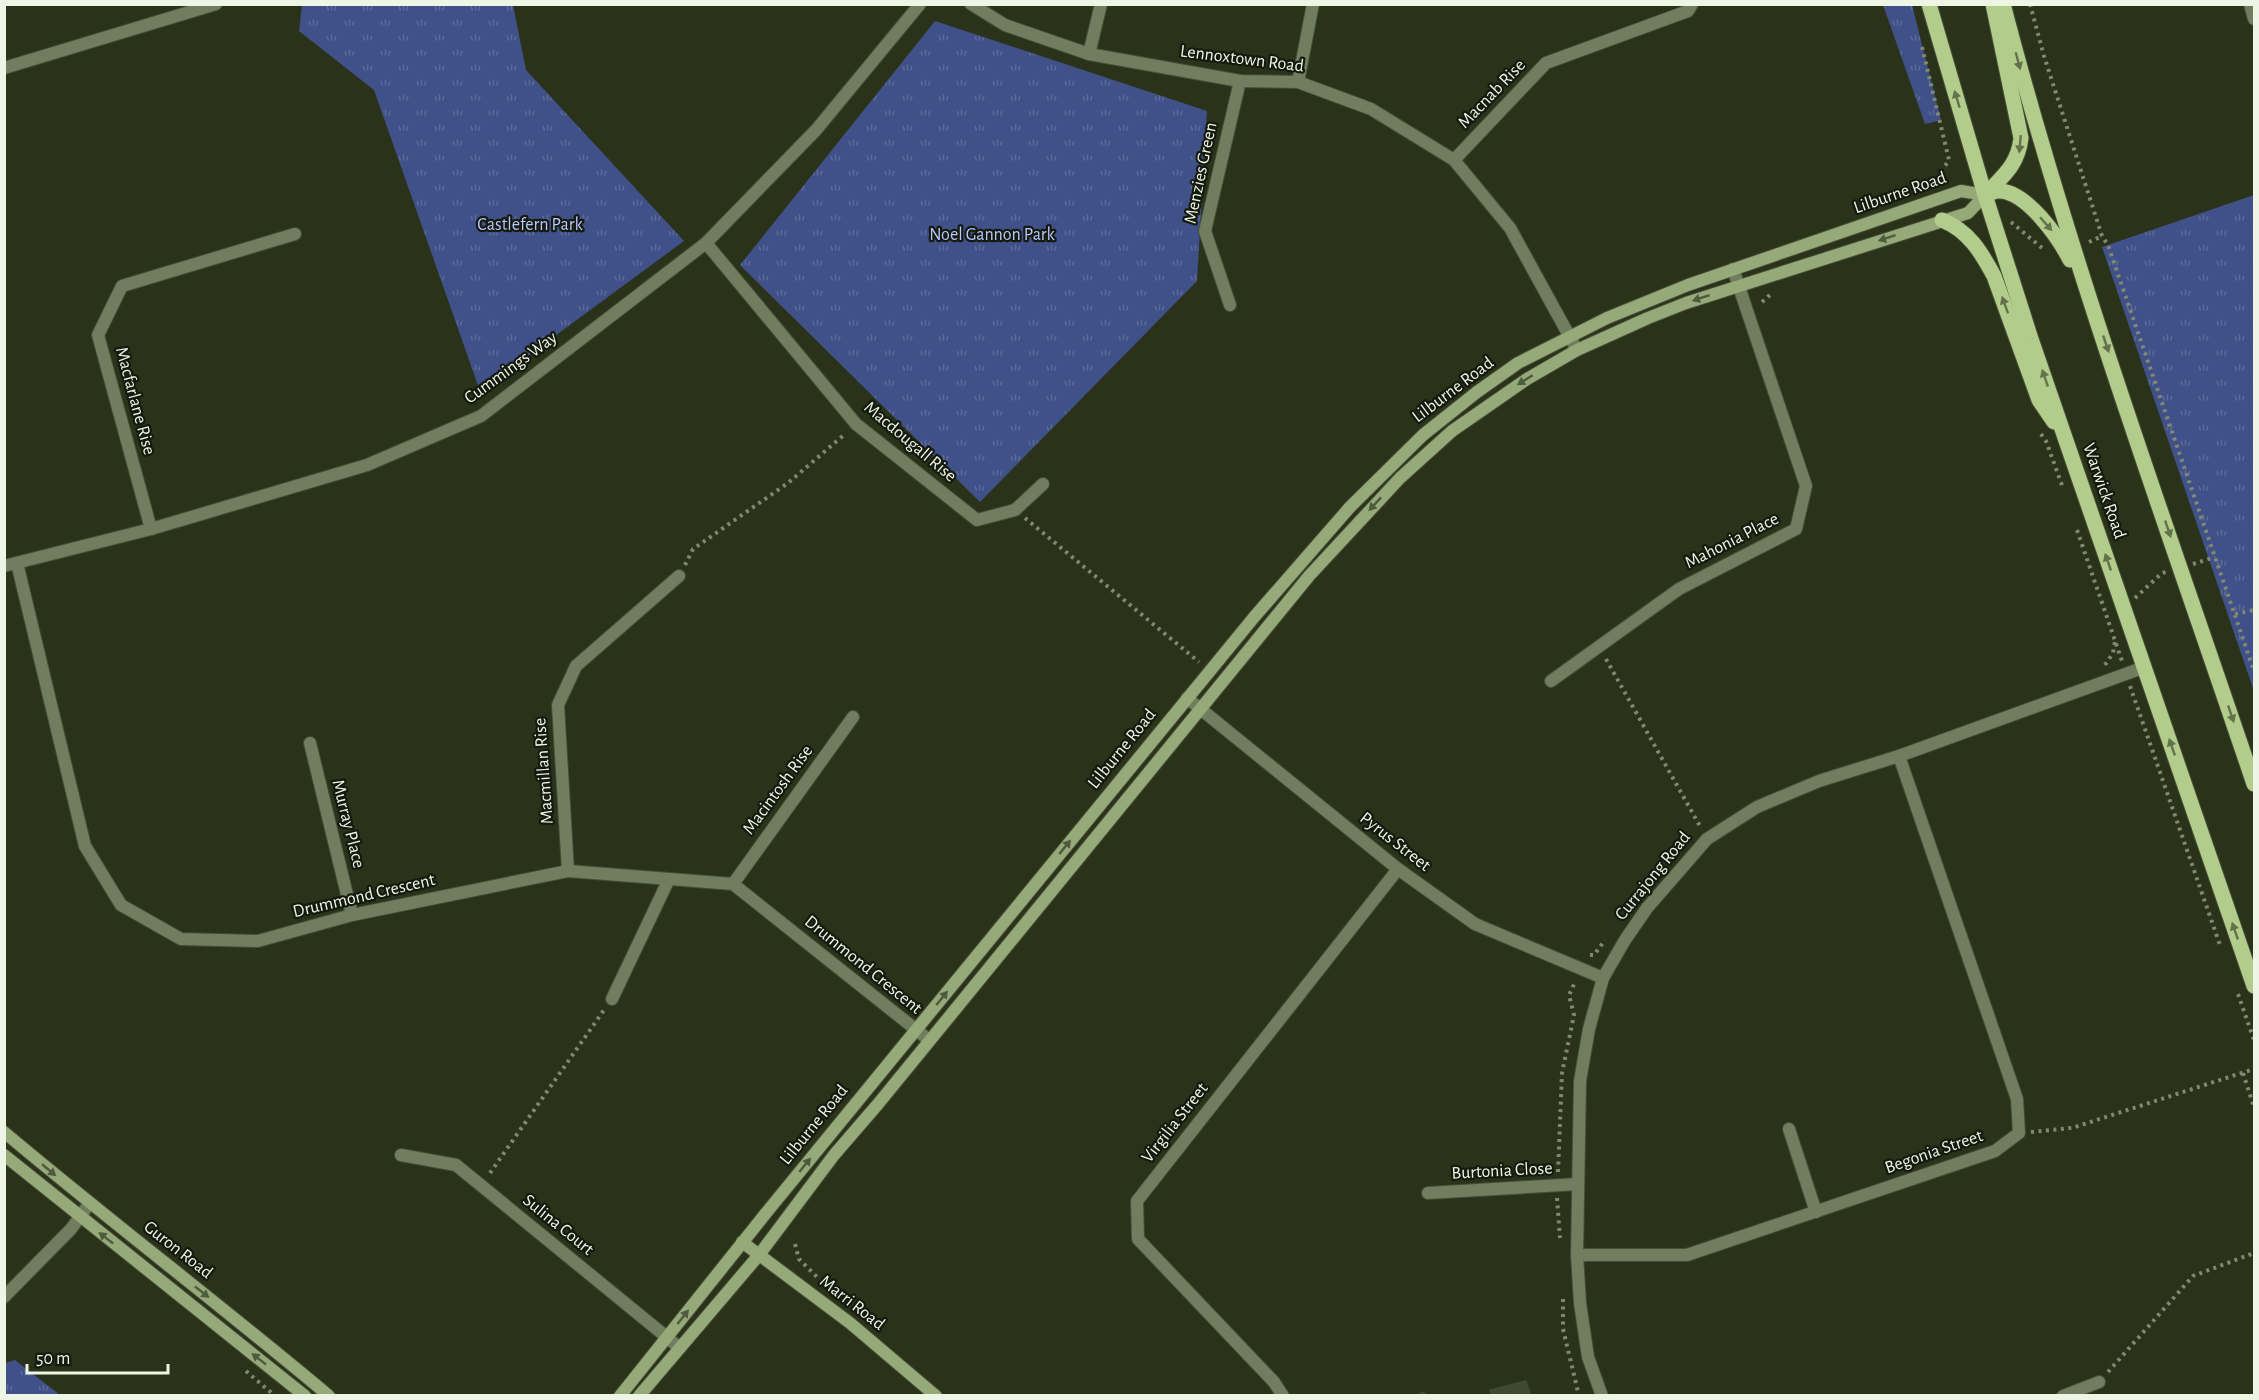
<svg xmlns="http://www.w3.org/2000/svg" width="2259" height="1400" font-family="'Alegreya Sans',sans-serif">
<style>
.grass{fill:url(#grass-tufts)}
.building{fill:#3f492f;stroke:#2c3321;stroke-width:1.5}
.lines{fill:none;stroke-linecap:round;stroke-linejoin:round}
.street-casing{stroke:#454e36;stroke-width:14}
.secondary-casing{stroke:#454e36;stroke-width:14}
.primary-casing{stroke:#454e36;stroke-width:17}
.path{stroke:#808873;stroke-width:4;stroke-dasharray:3 4.5;stroke-linecap:butt}
.street{stroke:#717d5f;stroke-width:12}
.secondary{stroke:#96a978;stroke-width:12}
.primary{stroke:#b2cc8b;stroke-width:15}
.oneway{fill:#64724c}
.oneway2{fill:#4f5a3e}
.labels{text-anchor:middle;dominant-baseline:central;stroke-width:4.5;stroke-linejoin:round;paint-order:stroke}
.street-label{font-size:18px;fill:#eef5e5;stroke:#15190e}
.park-label{font-size:18px;fill:#b4c7ff;stroke:#15190e}
</style>
<defs>
<pattern id="grass-tufts" width="24" height="20" patternUnits="userSpaceOnUse" patternTransform="scale(1.5)"><rect width="24" height="20" fill="#405088"/><path d="M3 7l-1-3M5 7V3M7 7l1-3M15 17l-1-3M17 17v-4M19 17l1-3" fill="none" stroke="#5c6a99"/></pattern>
</defs>
<rect width="100%" height="100%" fill="#2a331a"/>
<!-- grass -->
<g class="grass">
<polygon points="302,5 513,5 526,70 684,241 480,391 374,90 299,31"/>
<polygon points="1883,5 1912,5 1941,120 1925,124"/>
<polygon points="935,21 1207,111 1197,281 980,502 740,265"/>
<polygon points="2254,195 2254,691 2102,247"/>
<polygon points="15,1360 60,1395 5,1395 5,1363"/>
</g>
<!-- building -->
<g class="building">
<polygon points="1527,1379 1532,1395 1490,1395 1488,1389"/>
<polygon points="1424,1390 1427,1395 1414,1395"/>
</g>
<g class="lines">
<defs>
<g id="street">
<polyline points="971,4 1005,25 1089,54 1240,81 1298,82 1371,109 1454,160 1510,228 1577,350"/>
<polyline points="2250,4 2254,19"/>
<polyline points="1089,54 1101,4"/>
<polyline points="4,68 216,4"/>
<polyline points="1298,82 1313,4"/>
<polyline points="1454,160 1546,63 1688,11 1692,4"/>
<polyline points="706,243 856,424 977,520 1015,510 1043,484"/>
<polyline points="1230,305 1205,231 1240,81"/>
<polyline points="151,529 98,335 122,286 295,234"/>
<polyline points="17,563 85,846 121,905 181,939 258,941 352,915 568,871 733,884 929,1040"/>
<polyline points="4,566 151,529 367,465 481,416 706,243 816,130 920,4"/>
<polyline points="1551,681 1679,589 1796,529 1806,486 1733,269"/>
<polyline points="1187,698 1398,869 1475,924 1603,978"/>
<polyline points="310,743 352,915"/>
<polyline points="568,871 558,705 576,666 679,576"/>
<polyline points="733,884 853,717"/>
<polyline points="612,999 669,879"/>
<polyline points="1789,1129 1816,1212"/>
<polyline points="401,1155 456,1165 680,1348"/>
<polyline points="1428,1193 1578,1184"/>
<polyline points="1577,1255 1687,1255 1995,1151 2019,1133 2017,1099 1899,756"/>
<polyline points="4,1297 71,1229 89,1204"/>
<polyline points="1283,1396 1274,1382 1138,1239 1137,1201 1398,869"/>
<polyline points="1602,1396 1588,1357 1580,1303 1577,1255 1580,1081 1589,1029 1603,978 1625,940 1647,908 1707,839 1757,807 1819,781 1899,756 2145,667"/>
<polyline points="2063,1396 2099,1382"/>
</g>
<g id="secondary">
<path d="M 4,1132 C 111,1222 222,1306 329,1396"/>
<polyline points="4,1155 305,1396"/>
<polyline points="742,1242 850,1323 936,1396"/>
<polyline points="620,1396 766,1213 1255,616 1350,507 1423,435 1477,392 1518,363 1607,318 1688,285 1961,191 1985,195"/>
<polyline points="639,1396 759,1255 834,1155 878,1104 1309,576 1400,478 1452,431 1527,379 1577,350 1648,318 1686,303 1968,213 1985,195"/>
</g>
<g id="primary">
<polyline points="1929,4 1985,195 2031,339 2254,986"/>
<path d="M 2003,4 C 2072,269 2167,526 2254,784"/>
<path d="M 1985,195 C 2003,176 2018,165 2021,138 L 1993,4"/>
<path d="M 1985,195 C 1989,194 1994,191 1998,191 C 2026,190 2059,238 2070,260"/>
<path d="M 1942,220 C 1969,231 1981,252 1994,276 L 2039,400 L 2054,422"/>
</g>
</defs>
<!-- street casing -->
<use href="#street" class="street-casing"/>
<!-- secondary casing -->
<use href="#secondary" class="secondary-casing"/>
<!-- primary casing -->
<use href="#primary" class="primary-casing"/>
<!-- path -->
<g class="path">
<polyline points="2030,4 2044,56 2102,236 2108,245 2254,671"/>
<polyline points="1922,47 1949,160 1941,172"/>
<polyline points="2011,222 2042,248"/>
<polyline points="2089,242 2102,236"/>
<polyline points="1762,302 1773,292"/>
<polyline points="2041,434 2046,441 2063,488"/>
<polyline points="1025,518 1199,662"/>
<polyline points="2077,530 2122,661"/>
<polyline points="2193,564 2215,557"/>
<polyline points="685,565 693,549 788,483 845,434"/>
<polyline points="2135,598 2162,573 2166,572"/>
<polyline points="2235,614 2254,610"/>
<polyline points="1606,659 1701,828"/>
<polyline points="2105,665 2113,653 2115,641"/>
<polyline points="2130,686 2221,948"/>
<polyline points="1632,899 1639,888 1659,869"/>
<polyline points="1590,955 1594,955 1605,940"/>
<polyline points="2238,994 2254,1040"/>
<polyline points="2243,1073 2254,1107"/>
<polyline points="2031,1132 2072,1128 2254,1069"/>
<polyline points="1558,1172 1562,1073 1574,1015 1569,995 1575,982"/>
<polyline points="490,1173 604,1010"/>
<polyline points="1557,1198 1560,1238"/>
<polyline points="795,1244 799,1259 817,1277"/>
<polyline points="1563,1299 1563,1329 1579,1396"/>
<polyline points="246,1371 275,1396"/>
<polyline points="2108,1372 2193,1276 2254,1253"/>
</g>
<!-- street -->
<use href="#street" class="street"/>
<!-- secondary -->
<use href="#secondary" class="secondary"/>
<!-- primary -->
<use href="#primary" class="primary"/>
</g>
<!-- one-way arrows -->
<defs><path id="oneway-solid" d="M-6-.8H1V-3.2L6.5 0L1 3.2V.8H-6Z" transform="scale(1.5)"/></defs>
<g class="oneway">
<use href="#oneway-solid" transform="translate(2018 61) rotate(75)"/>
<use href="#oneway-solid" transform="translate(1957 99) rotate(-107)"/>
<use href="#oneway-solid" transform="translate(2020 144) rotate(95)"/>
<use href="#oneway-solid" transform="translate(2046 224) rotate(49)"/>
<use href="#oneway-solid" transform="translate(2005 305) rotate(-110)"/>
<use href="#oneway-solid" transform="translate(2106 344) rotate(71)"/>
<use href="#oneway-solid" transform="translate(2045 378) rotate(-109)"/>
<use href="#oneway-solid" transform="translate(2168 529) rotate(71)"/>
<use href="#oneway-solid" transform="translate(2108 562) rotate(-109)"/>
<use href="#oneway-solid" transform="translate(2231 714) rotate(71)"/>
<use href="#oneway-solid" transform="translate(2172 747) rotate(-109)"/>
<use href="#oneway-solid" transform="translate(2235 931) rotate(-109)"/>
</g>
<g class="oneway2">
<use href="#oneway-solid" transform="translate(1887 238) rotate(162)"/>
<use href="#oneway-solid" transform="translate(1701 298) rotate(162)"/>
<use href="#oneway-solid" transform="translate(1525 380) rotate(148)"/>
<use href="#oneway-solid" transform="translate(1375 504) rotate(133)"/>
<use href="#oneway-solid" transform="translate(1065 847) rotate(-51)"/>
<use href="#oneway-solid" transform="translate(942 998) rotate(-51)"/>
<use href="#oneway-solid" transform="translate(805 1165) rotate(-51)"/>
<use href="#oneway-solid" transform="translate(49 1170) rotate(40)"/>
<use href="#oneway-solid" transform="translate(106 1238) rotate(-142)"/>
<use href="#oneway-solid" transform="translate(202 1292) rotate(38)"/>
<use href="#oneway-solid" transform="translate(683 1317) rotate(-52)"/>
<use href="#oneway-solid" transform="translate(259 1359) rotate(-142)"/>
</g>
<g class="labels">
<!-- street labels -->
<g class="street-label">
<text transform="translate(1242 59) rotate(7)">Lennoxtown Road</text>
<text transform="translate(1492 94) rotate(-46)">Macnab Rise</text>
<text transform="translate(1201 173) rotate(-78)">Menzies Green</text>
<text transform="translate(1900 193) rotate(-19)">Lilburne Road</text>
<text transform="translate(511 368) rotate(-36)">Cummings Way</text>
<text transform="translate(1453 390) rotate(-37)">Lilburne Road</text>
<text transform="translate(135 401) rotate(75)">Macfarlane Rise</text>
<text transform="translate(910 442) rotate(40)">Macdougall Rise</text>
<text transform="translate(2104 491) rotate(71)">Warwick Road</text>
<text transform="translate(1732 541) rotate(-27)">Mahonia Place</text>
<text transform="translate(1122 749) rotate(-51)">Lilburne Road</text>
<text transform="translate(544 771) rotate(-94)">Macmillan Rise</text>
<text transform="translate(778 790) rotate(-54)">Macintosh Rise</text>
<text transform="translate(348 824) rotate(76)">Murray Place</text>
<text transform="translate(1395 842) rotate(38)">Pyrus Street</text>
<text transform="translate(1653 876) rotate(-51)">Currajong Road</text>
<text transform="translate(364 896) rotate(-13)">Drummond Crescent</text>
<text transform="translate(863 965) rotate(39)">Drummond Crescent</text>
<text transform="translate(1175 1123) rotate(-52)">Virgilia Street</text>
<text transform="translate(814 1125) rotate(-51)">Lilburne Road</text>
<text transform="translate(1934 1152) rotate(-19)">Begonia Street</text>
<text transform="translate(1502 1171) rotate(-3)">Burtonia Close</text>
<text transform="translate(558 1225) rotate(39)">Sulina Court</text>
<text transform="translate(178 1250) rotate(38)">Guron Road</text>
<text transform="translate(852 1303) rotate(38)">Marri Road</text>
</g>
<!-- park labels -->
<g class="park-label">
<text x="530" y="225">Castlefern Park</text>
<text x="992" y="235">Noel Gannon Park</text>
</g>
</g>
<!-- border -->
<rect width="2259" height="1400" fill="none" stroke="#eef5e5" stroke-width="12"/>
<!-- scale -->
<path d="M27 1364v9h141v-9" fill="none" stroke="#eef5e5" stroke-width="3"/>
<text x="36" y="1364" font-size="18" fill="#eef5e5" stroke="#15190e" stroke-width="4.5" paint-order="stroke">50 m</text>
</svg>
